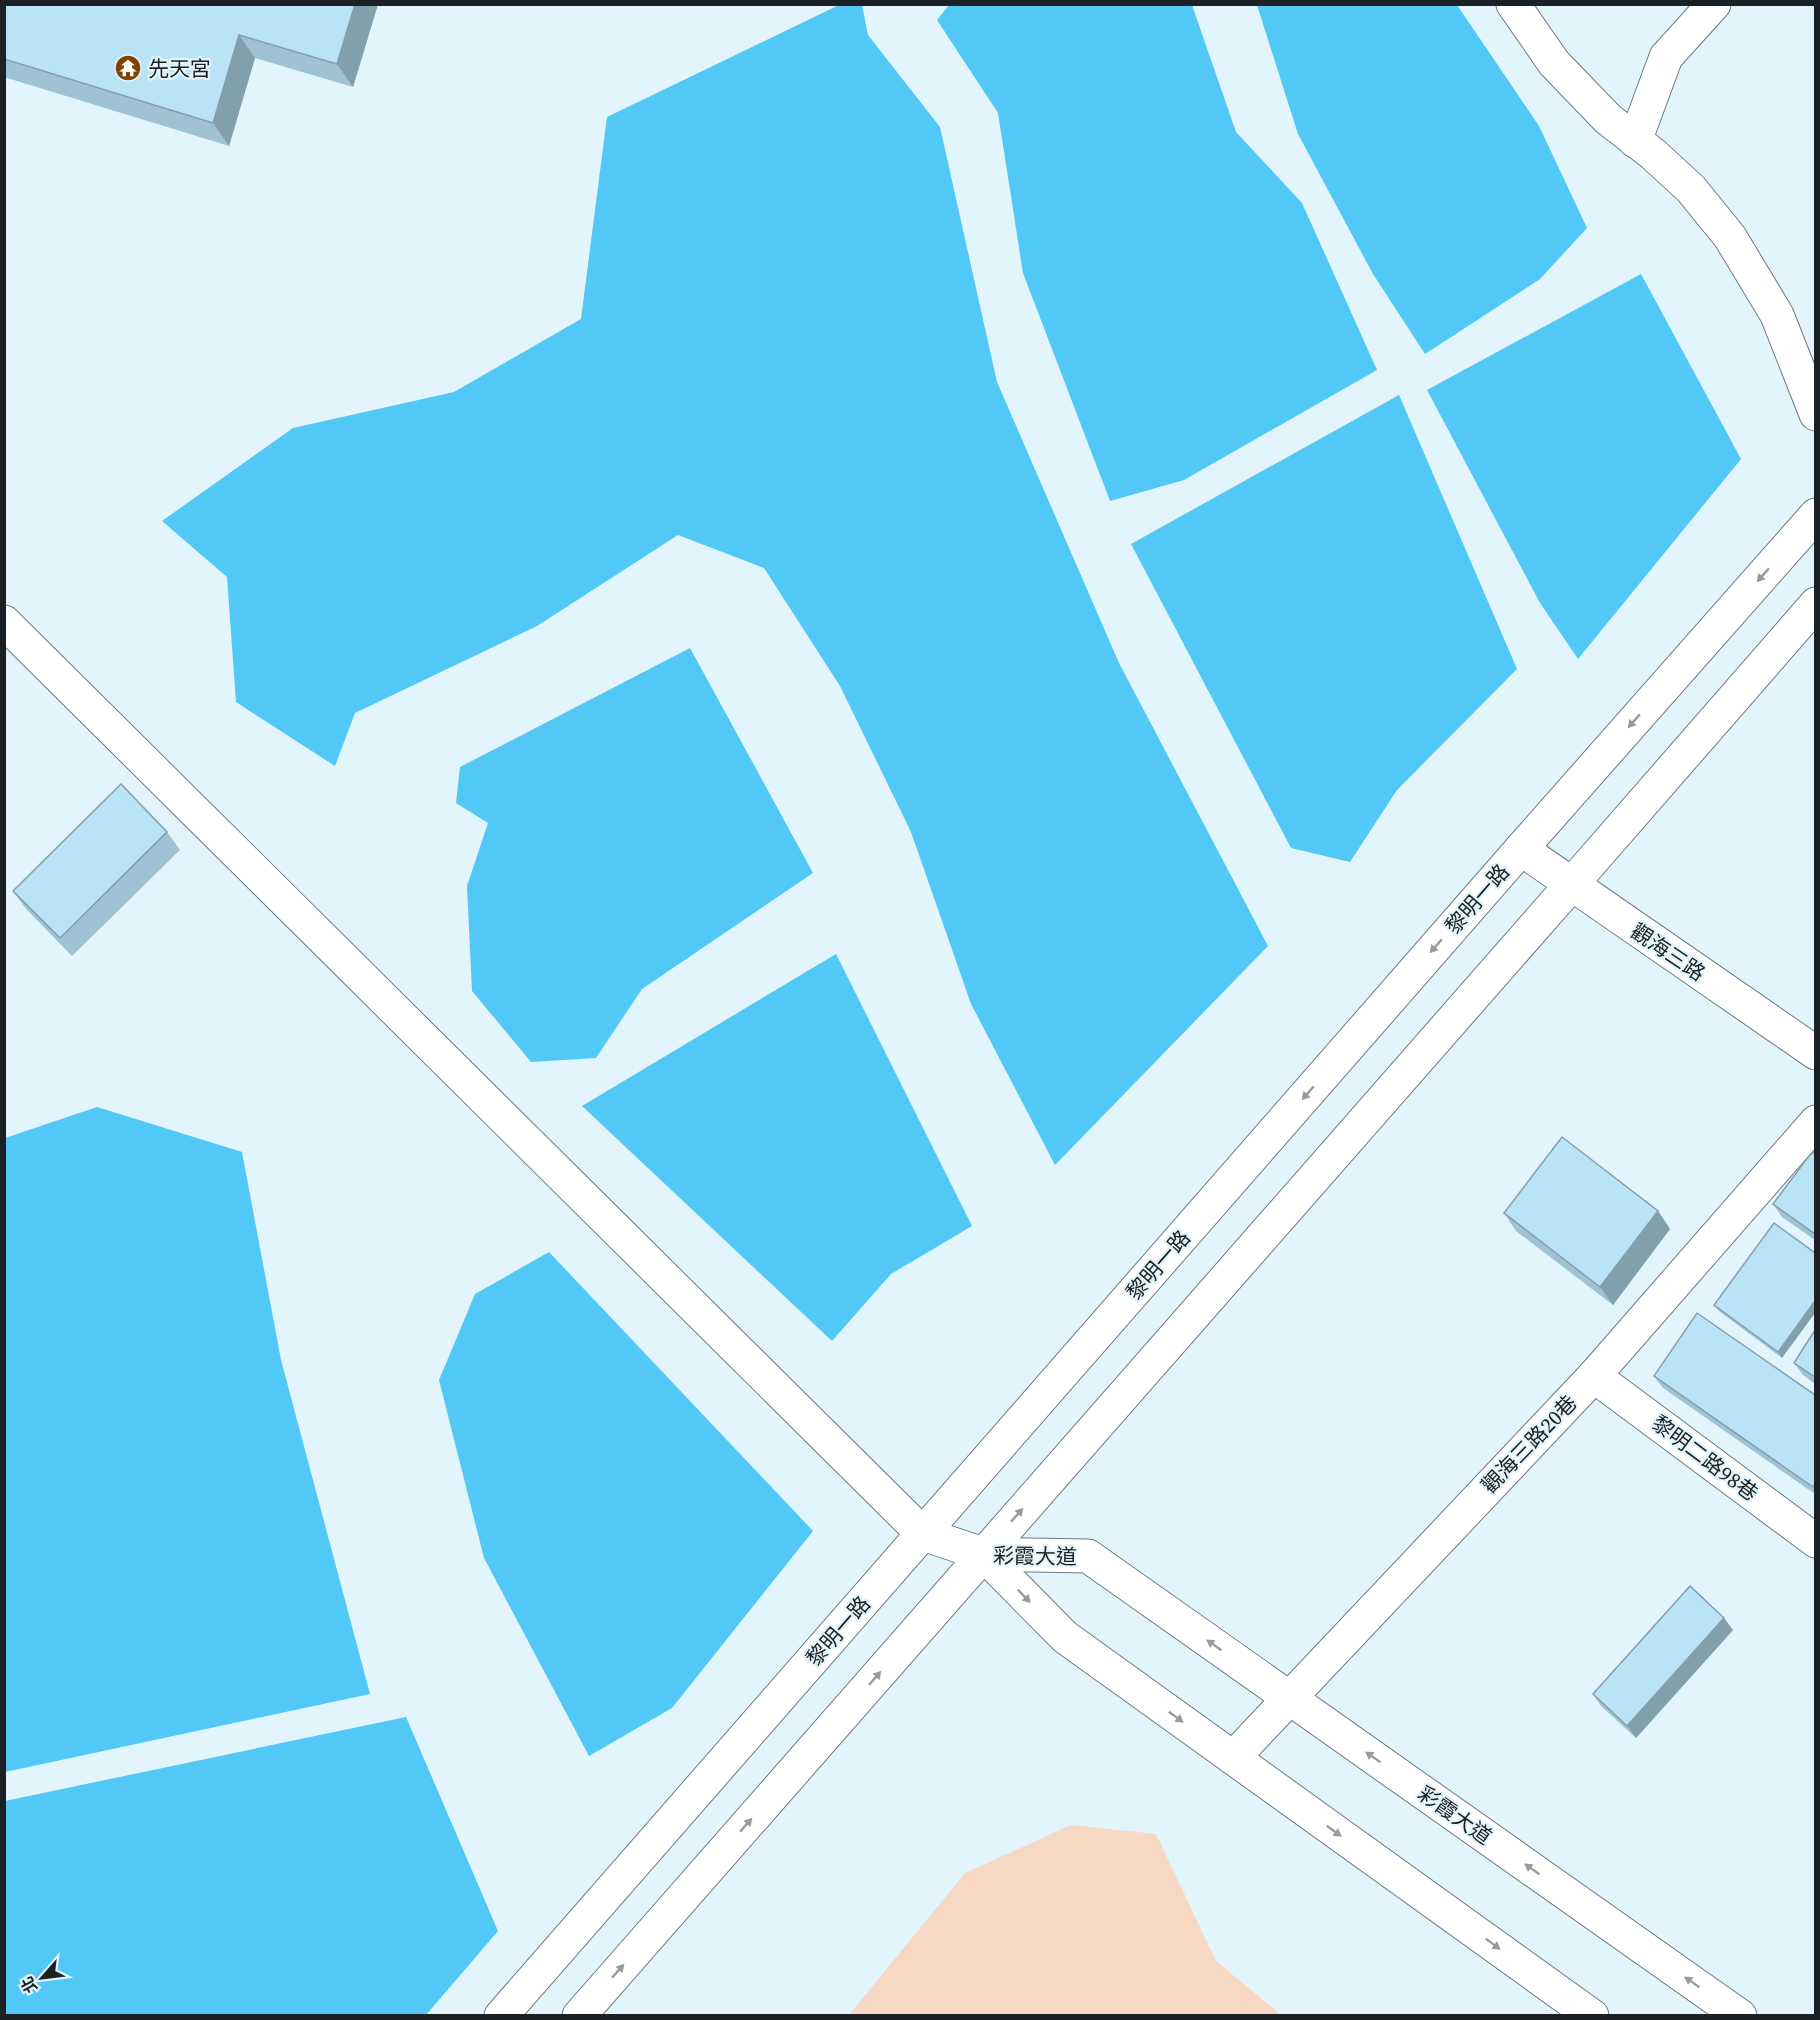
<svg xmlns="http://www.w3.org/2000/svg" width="1820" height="2020" font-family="'Source Serif 4','Noto Sans TC',serif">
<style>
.green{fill:#f7d8c3}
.water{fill:#51c8f6}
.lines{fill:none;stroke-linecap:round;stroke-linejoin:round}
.street-casing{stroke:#6c7b82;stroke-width:35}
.secondary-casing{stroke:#6c7b82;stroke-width:35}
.street{stroke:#fff;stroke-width:33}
.secondary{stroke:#fff;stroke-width:33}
.wall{fill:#a0c3d4}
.shaded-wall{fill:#829fac}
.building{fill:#bae3f6;stroke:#829fac;stroke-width:1.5}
.oneway{fill:#989b9c}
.labels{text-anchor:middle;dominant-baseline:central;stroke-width:4.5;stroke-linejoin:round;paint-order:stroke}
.poi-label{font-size:21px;fill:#1a2023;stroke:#e2f4fc;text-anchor:start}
.street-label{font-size:21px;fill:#1a2023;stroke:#e2f4fc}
</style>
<rect width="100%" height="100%" fill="#e2f4fc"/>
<!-- green -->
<polygon class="green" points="1071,1825 1156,1834 1216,1961 1281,2015 849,2015 965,1873"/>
<!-- water -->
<g class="water">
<polygon points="839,5 862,5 868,35 940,127 997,382 1119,663 1268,946 1055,1165 971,1004 911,832 840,686 764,568 678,535 537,626 355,713 335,766 236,702 227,577 162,521 293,428 454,392 581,319 607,117"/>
<polygon points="949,5 1192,5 1236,132 1302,203 1377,370 1184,480 1110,501 1023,273 998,113 937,20"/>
<polygon points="1257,5 1457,5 1539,126 1587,228 1540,279 1425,354 1373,274 1298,134"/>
<polygon points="1641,274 1741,459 1578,659 1540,603 1427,390"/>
<polygon points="1399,395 1517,669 1397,790 1350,862 1291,848 1131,544"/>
<polygon points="690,648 813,873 642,989 596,1058 531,1062 472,991 467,886 488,823 456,803 460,767"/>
<polygon points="836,954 972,1226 891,1274 832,1341 582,1106"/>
<polygon points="97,1107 242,1152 281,1360 370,1694 5,1772 5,1138"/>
<polygon points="549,1252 813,1531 672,1708 589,1756 484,1558 439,1380 475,1294"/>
<polygon points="406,1717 498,1931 426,2015 5,2015 5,1801"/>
</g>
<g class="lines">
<defs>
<g id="street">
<polyline points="1513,4 1554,63 1608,119 1653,154 1691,189 1730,237 1777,315 1816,414"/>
<polyline points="1635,141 1666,57 1714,4"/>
<polyline points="1521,849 1816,1053"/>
<polyline points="1594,1376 1816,1541"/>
<polyline points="983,1554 1088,1556 1740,2016"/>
<polyline points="983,1554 1065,1637 1592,2016"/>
<polyline points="1233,1758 1594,1376 1816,1122"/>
<polyline points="501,2016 1521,849 1816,515"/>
<polyline points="579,2016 1571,885 1816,604"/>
</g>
<polyline id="secondary" points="4,622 923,1534 983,1554"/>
</defs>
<!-- street casing -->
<use href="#street" class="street-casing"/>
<!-- secondary casing -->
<use href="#secondary" class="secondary-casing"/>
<!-- street -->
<use href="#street" class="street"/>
<!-- secondary -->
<use href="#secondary" class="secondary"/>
</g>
<!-- wall -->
<g class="wall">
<polygon points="4,4 378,4 353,87 255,58 229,146 4,77"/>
<polygon points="167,832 180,850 72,956 26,909 13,891"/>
<polygon points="1815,1151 1815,1240 1782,1217 1773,1204"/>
<polygon points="1658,1211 1670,1229 1613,1305 1516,1231 1504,1213"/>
<polygon points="1815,1253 1782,1358 1719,1311 1714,1305"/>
<polygon points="1815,1330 1815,1384 1803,1375 1794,1363"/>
<polygon points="1654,1376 1815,1395 1815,1494 1663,1388"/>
<polygon points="1733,1630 1636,1738 1601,1706 1593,1694"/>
</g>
<!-- shaded-wall -->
<g class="shaded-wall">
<polygon points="355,4 378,4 353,87 337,64"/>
<polygon points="239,35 255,58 229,146 213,123"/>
<polygon points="1658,1211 1670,1229 1613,1305 1600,1287"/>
<polygon points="1815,1301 1815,1313 1782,1358 1778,1352"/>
<polygon points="1724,1618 1733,1630 1636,1738 1627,1726"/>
</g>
<!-- building -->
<g class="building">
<polygon points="4,4 355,4 337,64 239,35 213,123 4,59"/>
<polygon points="121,784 167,832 60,938 13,891"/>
<polygon points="1562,1137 1658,1211 1600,1287 1504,1213"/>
<polygon points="1815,1151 1815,1234 1773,1204 1809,1156"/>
<polygon points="1774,1223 1815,1253 1815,1301 1778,1352 1714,1305"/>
<polygon points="1697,1313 1815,1395 1815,1483 1813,1487 1654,1376"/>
<polygon points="1815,1330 1815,1377 1794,1363"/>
<polygon points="1690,1586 1724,1618 1627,1726 1593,1694"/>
</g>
<!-- one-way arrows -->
<defs><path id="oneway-solid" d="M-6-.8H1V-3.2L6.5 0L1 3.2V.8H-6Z" transform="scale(1.5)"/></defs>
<g class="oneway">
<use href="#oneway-solid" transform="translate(1763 575) rotate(131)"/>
<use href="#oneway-solid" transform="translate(1634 721) rotate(131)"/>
<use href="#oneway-solid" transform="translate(1436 946) rotate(131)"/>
<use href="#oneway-solid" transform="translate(1308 1093) rotate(131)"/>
<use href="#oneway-solid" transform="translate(1017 1515) rotate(-49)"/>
<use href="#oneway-solid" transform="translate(1024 1596) rotate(46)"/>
<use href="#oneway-solid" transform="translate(1214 1645) rotate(-145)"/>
<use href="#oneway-solid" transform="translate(875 1678) rotate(-49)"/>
<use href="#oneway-solid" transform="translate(1176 1717) rotate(36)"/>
<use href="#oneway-solid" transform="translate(1373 1757) rotate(-145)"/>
<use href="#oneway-solid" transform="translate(746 1825) rotate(-49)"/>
<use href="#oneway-solid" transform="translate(1334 1831) rotate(36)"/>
<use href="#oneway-solid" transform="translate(1532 1869) rotate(-145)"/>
<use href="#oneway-solid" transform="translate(1493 1944) rotate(36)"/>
<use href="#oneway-solid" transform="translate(618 1971) rotate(-49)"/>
<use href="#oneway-solid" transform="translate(1692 1982) rotate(-145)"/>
</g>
<!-- icons -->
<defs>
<symbol id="temple-disc" viewBox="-11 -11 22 22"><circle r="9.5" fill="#814303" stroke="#e2f4fc"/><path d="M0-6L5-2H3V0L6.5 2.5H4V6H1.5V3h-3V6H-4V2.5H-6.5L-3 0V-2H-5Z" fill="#fff"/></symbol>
</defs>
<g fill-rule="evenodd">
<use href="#temple-disc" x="113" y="53" width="30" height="30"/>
</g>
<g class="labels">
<!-- poi labels -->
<g class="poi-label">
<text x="148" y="68">先天宮</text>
</g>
<!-- street labels -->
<g class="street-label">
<text transform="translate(1477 899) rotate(-49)">黎明一路</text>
<text transform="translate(1668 952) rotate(34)">觀海三路</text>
<text transform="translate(1158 1265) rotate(-49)">黎明一路</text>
<text transform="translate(1529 1444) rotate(-46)">觀海三路20巷</text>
<text transform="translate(1705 1458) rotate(37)">黎明二路98巷</text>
<text transform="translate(1035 1556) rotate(1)">彩霞大道</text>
<text transform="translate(838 1631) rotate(-49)">黎明一路</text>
<text transform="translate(1455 1815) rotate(35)">彩霞大道</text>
</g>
</g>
<!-- border -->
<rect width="1820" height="2020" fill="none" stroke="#1a2023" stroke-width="12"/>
<!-- north arrow -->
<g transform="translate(42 1978) rotate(242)" stroke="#e2f4fc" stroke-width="4.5" paint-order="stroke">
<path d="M0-4.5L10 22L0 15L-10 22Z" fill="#1a2023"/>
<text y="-9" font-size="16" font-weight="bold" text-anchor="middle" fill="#1a2023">北</text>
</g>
</svg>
